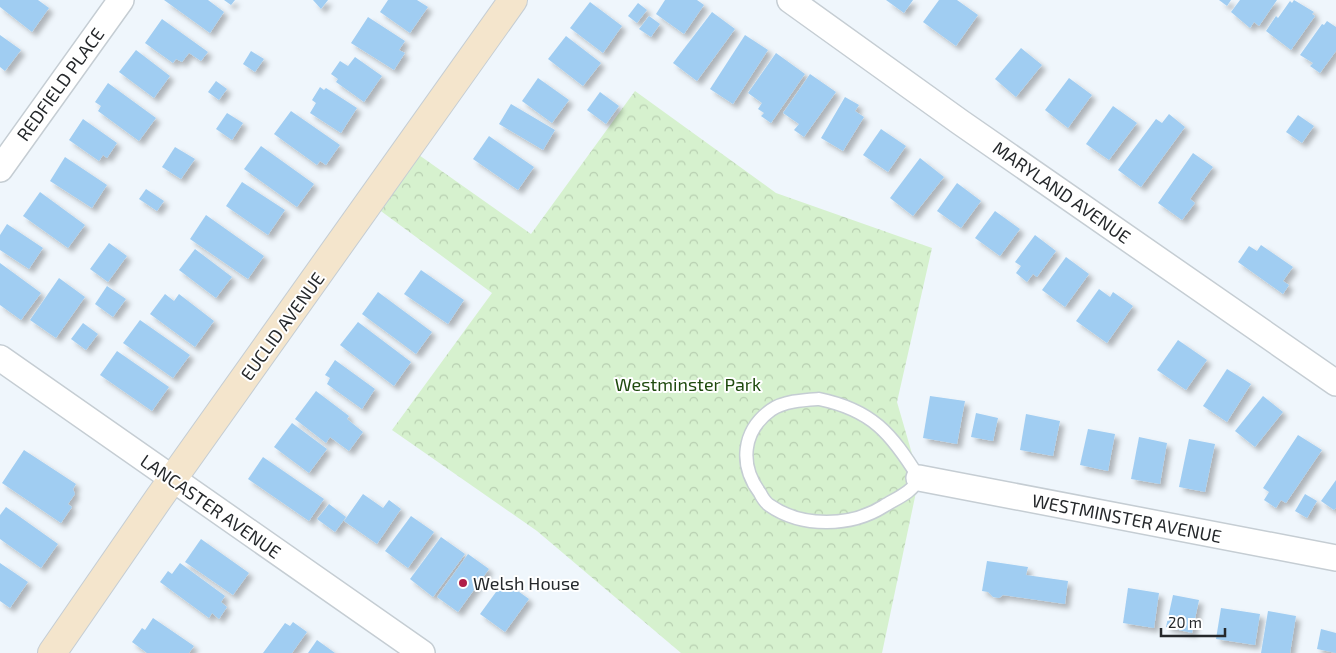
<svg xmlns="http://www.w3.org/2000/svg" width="1336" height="653" font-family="'Exo 2',sans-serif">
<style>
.park{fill:url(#park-crowns)}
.building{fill:#a0cdf2;filter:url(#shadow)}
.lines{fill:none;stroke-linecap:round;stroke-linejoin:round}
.lane-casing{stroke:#c5cdd3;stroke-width:15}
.street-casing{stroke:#c5cdd3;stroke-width:28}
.secondary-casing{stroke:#c5cdd3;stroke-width:30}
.lane{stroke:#fff;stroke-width:12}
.street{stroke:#fff;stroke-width:25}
.secondary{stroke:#f4e5cc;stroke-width:28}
.poi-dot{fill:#b01e49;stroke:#fff;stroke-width:2}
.labels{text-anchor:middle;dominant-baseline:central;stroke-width:4;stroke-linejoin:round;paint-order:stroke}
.street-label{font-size:18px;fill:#25282b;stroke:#fff}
.park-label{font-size:18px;fill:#1f4a0e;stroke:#fff}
.poi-label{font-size:18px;fill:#25282b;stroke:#fff;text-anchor:start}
</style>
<defs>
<pattern id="park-crowns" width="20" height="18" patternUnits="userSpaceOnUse" patternTransform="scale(1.25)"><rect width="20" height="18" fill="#d6f1ce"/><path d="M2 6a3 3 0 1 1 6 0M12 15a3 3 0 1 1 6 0" fill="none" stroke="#b8cfb1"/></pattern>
<filter id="shadow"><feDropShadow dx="4.5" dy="4.5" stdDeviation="2.5" flood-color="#0004"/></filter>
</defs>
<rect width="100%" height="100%" fill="#eff6fc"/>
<!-- park -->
<polygon class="park" points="635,91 776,193 932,248 897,402 919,478 882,653 681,653 537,531 392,430 492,293 370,203 409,148 531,234"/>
<!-- building -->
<g class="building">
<polygon points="0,0 38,0 49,8 32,32 0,7"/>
<polygon points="164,0 208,0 224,12 210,33"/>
<polygon points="224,0 235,0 231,5"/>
<polygon points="313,0 328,0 321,9"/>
<polygon points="388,0 417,0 428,7 410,33 380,12"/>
<polygon points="665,0 697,0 704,5 684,34 656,14"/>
<polygon points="886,0 913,0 904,13"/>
<polygon points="939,0 957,0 978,15 956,46 923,22"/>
<polygon points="1219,0 1231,0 1227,6"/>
<polygon points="1240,0 1277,0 1259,26 1254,22 1250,28 1231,12"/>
<polygon points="1294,0 1314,12 1312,14 1315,16 1291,50 1266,31 1276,16 1278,18 1290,1 1292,3"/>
<polygon points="590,2 622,26 603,53 570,28"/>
<polygon points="638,3 647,10 637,23 628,16"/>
<polygon points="712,12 735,29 697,81 673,63"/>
<polygon points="649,16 660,24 651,37 639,29"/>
<polygon points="368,17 405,41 399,50 405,53 394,70 351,43"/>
<polygon points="162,19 208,52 201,61 189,53 182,62 176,59 173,63 145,43"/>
<polygon points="1327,21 1336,27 1336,51 1320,73 1310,66 1313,63 1300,55 1322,24 1324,25"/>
<polygon points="0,35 21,50 5,71 0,67"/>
<polygon points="745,35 768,50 733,104 710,89"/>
<polygon points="566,36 601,63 583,86 548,59"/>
<polygon points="1021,48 1042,65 1016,97 995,79"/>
<polygon points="136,50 170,76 154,98 119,72"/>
<polygon points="251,51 264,59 255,72 243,64"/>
<polygon points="776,53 805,74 771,123 761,116 764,113 758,109 762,103 748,93"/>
<polygon points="355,57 382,76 364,102 336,82 338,79 331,74 340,61 348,66"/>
<polygon points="810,74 836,92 804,137 794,130 799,124 783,113"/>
<polygon points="538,78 569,100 552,123 522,101"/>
<polygon points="1069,78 1092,95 1068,128 1045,110"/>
<polygon points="216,81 227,89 219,100 208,92"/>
<polygon points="108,83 156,118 139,141 98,111 101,106 95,102"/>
<polygon points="320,87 324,90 326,88 357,108 341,133 310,113 316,103 312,100"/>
<polygon points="600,92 619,106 606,124 587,110"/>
<polygon points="845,97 859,105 855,111 864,117 843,151 821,138"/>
<polygon points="511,104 555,130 543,150 499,124"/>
<polygon points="1113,106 1137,123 1109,160 1086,144"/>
<polygon points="291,111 340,145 326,165 320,161 317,165 274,134"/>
<polygon points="227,113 243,123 232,140 216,129"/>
<polygon points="1169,114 1185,127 1141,187 1118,170 1156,119 1162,123"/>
<polygon points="1298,115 1314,126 1302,143 1286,132"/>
<polygon points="83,119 117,143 107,158 103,155 99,161 69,140"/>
<polygon points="881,129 906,146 888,172 863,155"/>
<polygon points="489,136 534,167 518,190 473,159"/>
<polygon points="261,146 314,184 297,207 244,169"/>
<polygon points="175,147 195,159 181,179 162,167"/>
<polygon points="1193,153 1213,167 1190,199 1195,203 1182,220 1158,203"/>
<polygon points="65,157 107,185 92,208 50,181"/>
<polygon points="920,158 944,177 913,216 890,198"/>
<polygon points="242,182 285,210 268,235 226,206"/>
<polygon points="957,183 981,201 961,228 937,211"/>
<polygon points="146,189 164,201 157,211 139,199"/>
<polygon points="40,192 85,225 68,248 23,216"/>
<polygon points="995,211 1020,229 1000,256 975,238"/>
<polygon points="206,215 264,256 248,279 190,239"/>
<polygon points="7,224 43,248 29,269 0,250 0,235"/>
<polygon points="1035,235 1056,251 1037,277 1033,274 1027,282 1016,273 1021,266 1015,262"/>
<polygon points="109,243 127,256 108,282 90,269"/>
<polygon points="1261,245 1293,267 1283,281 1289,285 1283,294 1238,262 1249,246 1257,251"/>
<polygon points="195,249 232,277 216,298 179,270"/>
<polygon points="1066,257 1089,274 1065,307 1042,290"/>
<polygon points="0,263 41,293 21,320 0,305"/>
<polygon points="421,270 464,300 448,324 404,294"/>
<polygon points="59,278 85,297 56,338 30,320"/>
<polygon points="107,286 126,299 113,317 95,304"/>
<polygon points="1099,289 1110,297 1113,292 1133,306 1107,343 1076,321"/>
<polygon points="378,292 432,332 416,354 362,314"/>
<polygon points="165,294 174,301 179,294 214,321 195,347 150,314"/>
<polygon points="140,320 190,355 173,378 123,343"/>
<polygon points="358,322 411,362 394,386 340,345"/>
<polygon points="83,323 98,334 86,350 71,339"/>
<polygon points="1178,340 1207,360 1186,390 1157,370"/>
<polygon points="117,351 169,387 152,411 100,375"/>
<polygon points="335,360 375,389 362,409 327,384 330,378 325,375"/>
<polygon points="1227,369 1251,384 1227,422 1203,406"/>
<polygon points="316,391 349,416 347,419 363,432 349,451 330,437 326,443 295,419"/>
<polygon points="930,396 965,401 957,444 923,438"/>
<polygon points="1263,396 1283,412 1255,447 1235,431"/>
<polygon points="976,413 998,418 993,441 971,437"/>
<polygon points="1026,414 1060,421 1053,456 1020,450"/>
<polygon points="292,423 327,449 309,473 274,447"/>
<polygon points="1088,429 1115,434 1108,471 1080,465"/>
<polygon points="1298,435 1322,450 1286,503 1281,500 1276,508 1264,500 1269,492 1263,488"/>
<polygon points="1139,437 1167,443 1160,484 1131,479"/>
<polygon points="1189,439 1215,444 1205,492 1179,487"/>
<polygon points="24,450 76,484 73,489 75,494 68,504 72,507 61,523 2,483"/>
<polygon points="263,457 324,499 309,521 248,479"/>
<polygon points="1336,480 1336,508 1334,510 1321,501"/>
<polygon points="363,494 383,508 389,500 401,509 377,544 344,521"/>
<polygon points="1305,494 1317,501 1307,518 1295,511"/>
<polygon points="329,504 346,517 335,532 317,519"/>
<polygon points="6,507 58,544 41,568 0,539 0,515"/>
<polygon points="411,516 434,532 408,568 385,551"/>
<polygon points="441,537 465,554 433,597 410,579"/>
<polygon points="201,539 249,573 233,595 185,562"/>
<polygon points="468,554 489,569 458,612 437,597"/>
<polygon points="987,561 1028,567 1026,575 1068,581 1065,604 1003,595 999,598 993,597 988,592 982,591"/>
<polygon points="0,563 28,582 10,608 0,601"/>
<polygon points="180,563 225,596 221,602 227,607 219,619 212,613 209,618 160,582 168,571 172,574"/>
<polygon points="504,581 529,599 505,632 480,614"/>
<polygon points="1128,588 1159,593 1154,628 1123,623"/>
<polygon points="1173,595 1199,600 1192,633 1166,627"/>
<polygon points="1221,608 1260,614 1255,645 1216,639"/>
<polygon points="1268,611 1296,616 1290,653 1261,653"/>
<polygon points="153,618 194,646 189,653 147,653 132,642 142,628 145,630"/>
<polygon points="293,622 307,632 292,653 263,653 285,623 290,626"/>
<polygon points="1321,629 1336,633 1336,653 1317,649"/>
<polygon points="317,640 335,653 308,653"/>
</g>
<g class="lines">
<defs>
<path id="lane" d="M 819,399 C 872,410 891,433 919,478 C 913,492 897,498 884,506 C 851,527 802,528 769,505 C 765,502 762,497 760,493 C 739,465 742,431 771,410 C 784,401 804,400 819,399 Z"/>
<g id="street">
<polyline points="790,0 960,122 1336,383"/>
<polyline points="0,169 121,0"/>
<polyline points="0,358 422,653"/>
<polyline points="919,478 1336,558"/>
</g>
<polyline id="secondary" points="52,653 159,498 513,0"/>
</defs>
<!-- lane casing -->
<use href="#lane" class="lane-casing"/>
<!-- street casing -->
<use href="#street" class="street-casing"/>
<!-- secondary casing -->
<use href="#secondary" class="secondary-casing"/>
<!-- lane -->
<use href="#lane" class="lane"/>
<!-- street -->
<use href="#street" class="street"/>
<!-- secondary -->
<use href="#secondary" class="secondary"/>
</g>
<!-- markers -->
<circle class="poi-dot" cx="463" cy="583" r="5"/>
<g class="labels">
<!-- street labels -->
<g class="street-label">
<text transform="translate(60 84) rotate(-54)">REDFIELD PLACE</text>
<text transform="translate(1062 192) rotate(35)">MARYLAND AVENUE</text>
<text transform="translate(282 326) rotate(-54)">EUCLID AVENUE</text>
<text transform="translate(211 506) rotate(35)">LANCASTER AVENUE</text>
<text transform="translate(1127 518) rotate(11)">WESTMINSTER AVENUE</text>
</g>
<!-- park labels -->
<g class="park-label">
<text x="688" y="384">Westminster Park</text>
</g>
<!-- poi labels -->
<g class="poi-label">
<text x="473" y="583">Welsh House</text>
</g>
</g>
<!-- scale -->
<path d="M1161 628v8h64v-8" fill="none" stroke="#25282b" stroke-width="2.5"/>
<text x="1168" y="628" font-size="15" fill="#25282b" stroke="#ffffff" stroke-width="4" paint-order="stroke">20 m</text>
</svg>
